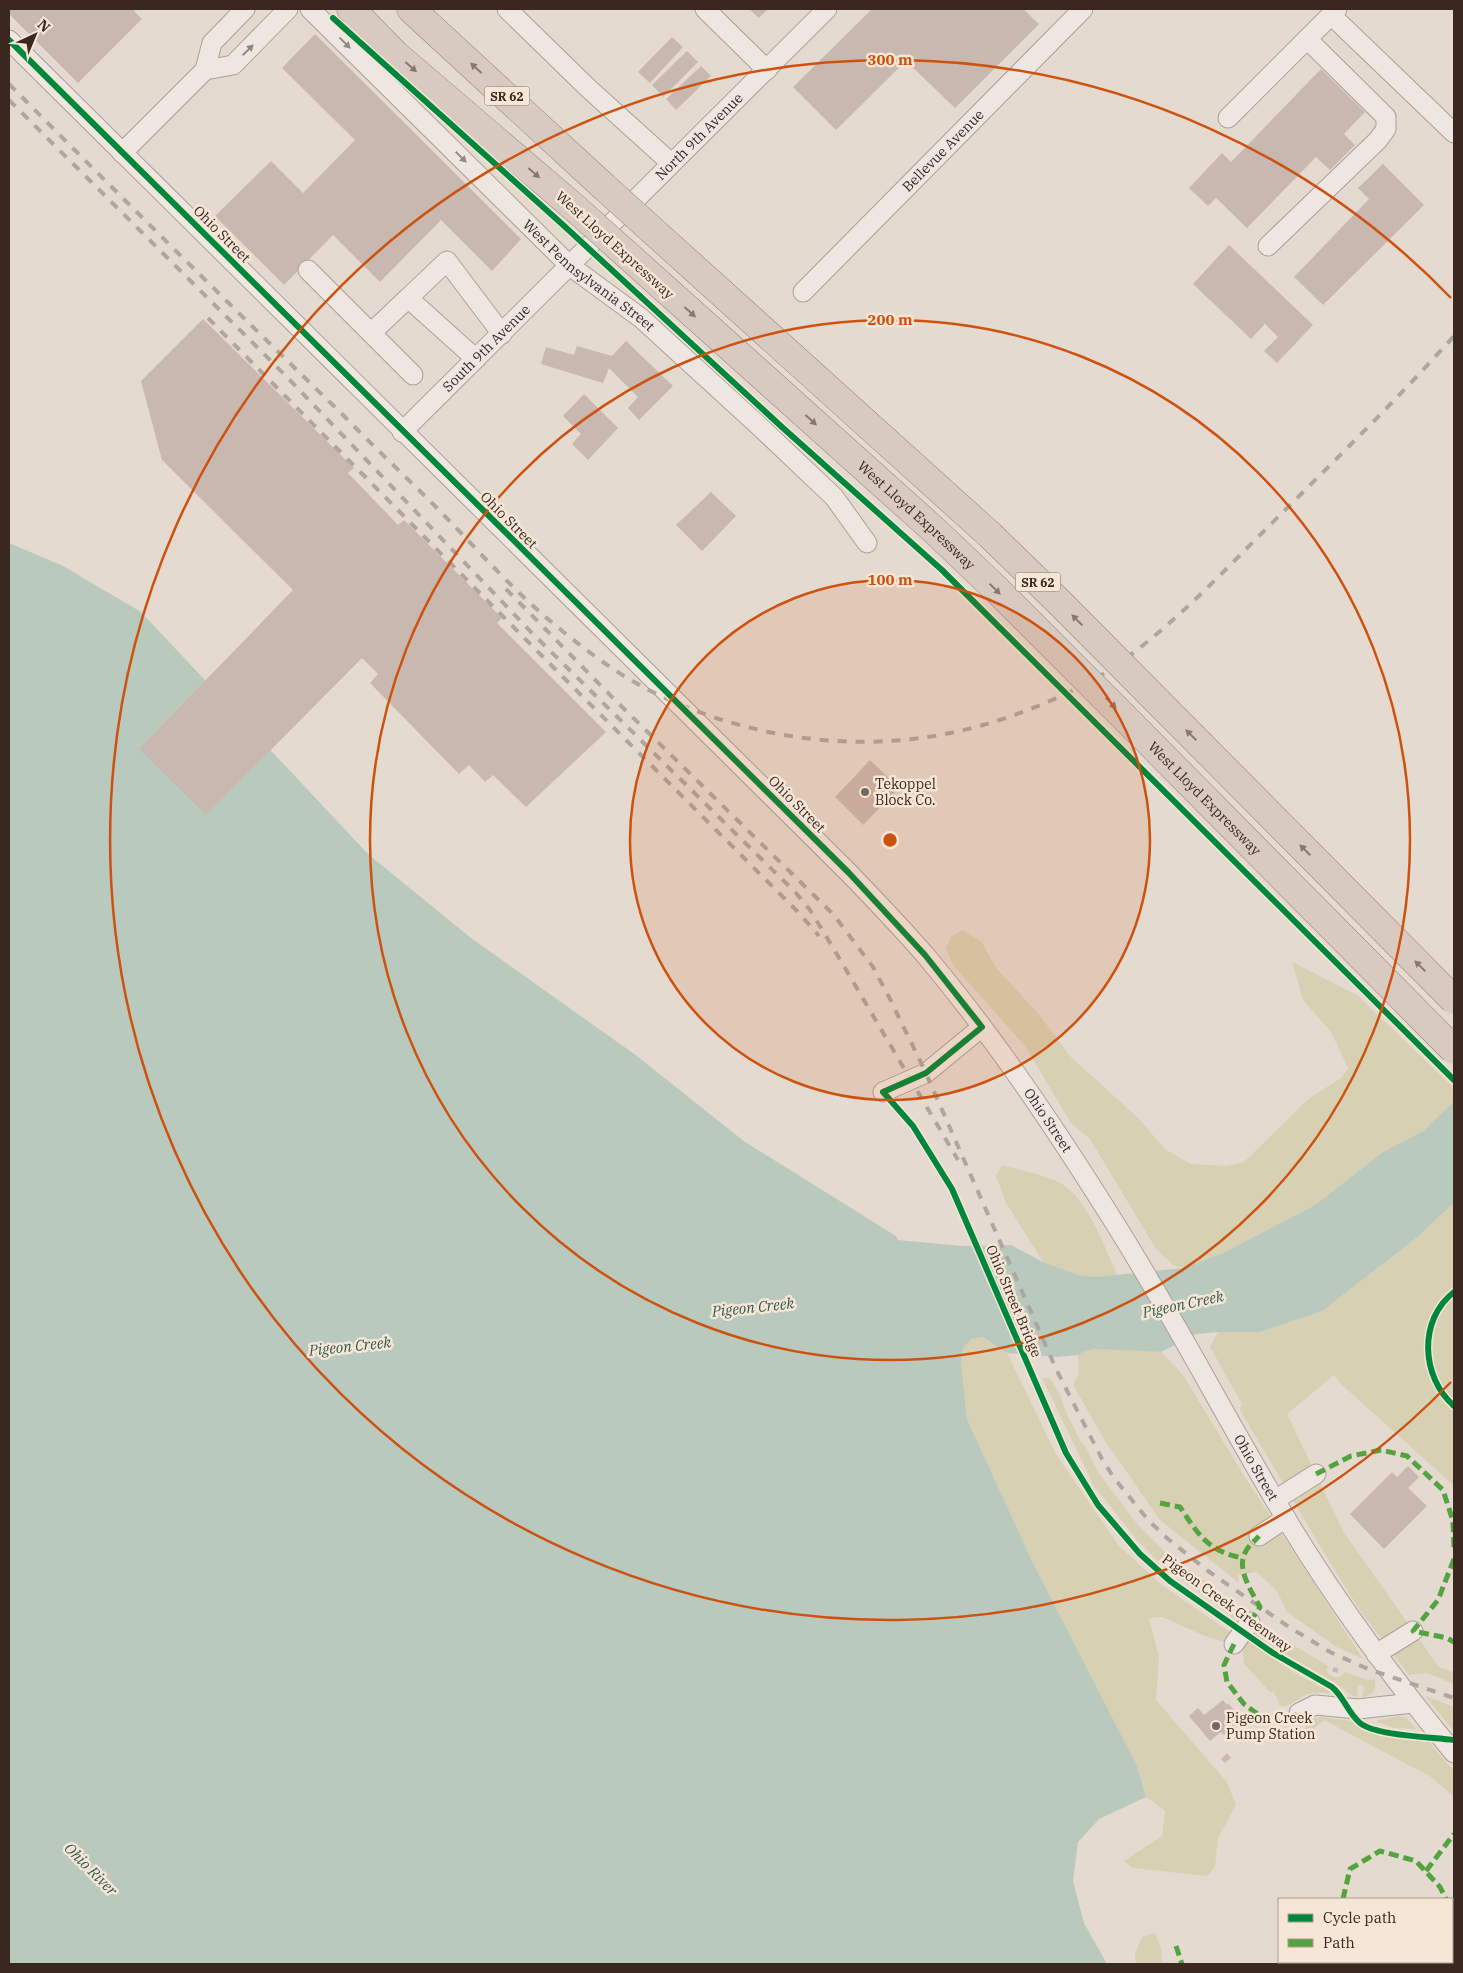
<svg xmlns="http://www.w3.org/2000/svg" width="1463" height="1973" font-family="'IBM Plex Serif',serif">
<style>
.green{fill:#d8d0b2}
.water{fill:#bac9bd}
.building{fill:#c9b8b0}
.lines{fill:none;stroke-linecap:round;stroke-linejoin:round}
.minor-casing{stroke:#aba098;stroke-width:21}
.highway-casing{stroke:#90857f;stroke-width:29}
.minor{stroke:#eee7e1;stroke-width:19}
.highway{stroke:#d8cac0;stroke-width:28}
.rail{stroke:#aea6a1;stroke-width:4;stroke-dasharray:9 9;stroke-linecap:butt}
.highway-bridge-casing{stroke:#90857f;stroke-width:29;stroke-linecap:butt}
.highway-bridge{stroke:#d8cac0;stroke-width:28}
.quiet{stroke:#54a341;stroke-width:5;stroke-dasharray:10 5;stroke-linecap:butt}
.cycleway-casing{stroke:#f6e6d6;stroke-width:9}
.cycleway{stroke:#00873e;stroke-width:6}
.oneway{fill:#948780}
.oneway2{fill:#897870}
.ring{fill:none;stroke:#ce520f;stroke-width:2.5}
.poi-dot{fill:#76665d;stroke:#f6e6d6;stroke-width:2}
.labels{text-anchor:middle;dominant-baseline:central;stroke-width:5;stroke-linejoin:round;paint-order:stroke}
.shield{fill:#f6e6d6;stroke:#726057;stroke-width:1}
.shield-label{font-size:12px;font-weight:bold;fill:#3a2720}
.street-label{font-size:14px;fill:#3a2720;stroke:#f6e6d6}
.poi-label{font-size:14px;fill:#3a2720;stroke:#f6e6d6;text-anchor:start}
.water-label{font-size:15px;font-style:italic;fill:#2f5a4e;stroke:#f6e6d6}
.centre{fill:#ce520f;stroke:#f6e6d6;stroke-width:2.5}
.ring-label{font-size:15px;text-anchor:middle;font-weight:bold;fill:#ce520f;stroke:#f6e6d6;stroke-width:5;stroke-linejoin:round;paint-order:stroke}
</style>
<rect width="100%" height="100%" fill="#e5dacf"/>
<!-- green -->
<g class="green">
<polygon points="962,930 982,942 996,968 1037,1012 1071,1057 1137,1117 1166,1150 1191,1164 1227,1166 1244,1162 1307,1100 1341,1078 1348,1068 1331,1032 1303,1000 1292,962 1357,995 1454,1088 1454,1101 1423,1131 1383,1152 1315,1205 1223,1253 1184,1268 1173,1265 1156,1249 1090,1139 1071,1123 1025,1046 953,965 946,948 951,937"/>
<path d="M 1002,1165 C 1019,1170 1037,1173 1054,1180 C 1086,1192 1104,1246 1117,1275 L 1096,1277 L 1078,1275 L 1043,1262 L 1006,1203 L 996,1176 Z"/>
<polygon points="1454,1203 1454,1486 1340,1383 1334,1375 1287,1414 1344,1533 1439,1667 1454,1672 1454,1684 1427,1673 1409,1675 1359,1609 1320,1546 1240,1410 1242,1404 1210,1347 1218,1332 1260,1332 1370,1274 1415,1239"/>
<polygon points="983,1337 1007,1353 1057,1456 1119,1546 1162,1585 1231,1633 1224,1642 1205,1636 1162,1617 1149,1618 1159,1657 1156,1700 1227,1782 1236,1805 1218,1838 1215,1867 1207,1876 1133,1868 1124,1861 1162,1836 1165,1811 1146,1797 1137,1766 1031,1559 967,1419 961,1362 963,1348 971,1339"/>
<polygon points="1097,1349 1161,1352 1183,1375 1243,1474 1363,1659 1337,1647 1287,1612 1277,1591 1257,1572 1238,1575 1239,1583 1160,1520 1105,1441 1073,1385 1079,1373 1078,1355 1085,1351"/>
<path d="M 1042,1378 L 1050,1378 L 1060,1395 L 1067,1414 L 1081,1442 L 1086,1447 L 1098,1472 L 1138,1525 L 1167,1554 L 1171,1561 L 1195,1573 L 1232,1603 L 1242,1619 L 1255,1628 L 1265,1628 L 1328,1666 L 1327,1671 C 1332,1679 1339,1680 1345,1672 L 1368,1680 L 1375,1679 C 1377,1689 1372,1696 1362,1697 L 1364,1687 L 1360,1684 L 1358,1686 L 1357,1697 C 1348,1695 1343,1687 1334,1682 C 1307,1666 1279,1651 1252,1633 L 1253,1632 L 1163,1566 L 1137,1540 L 1094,1486 Z"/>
<path d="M 1248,1641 L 1291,1671 L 1331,1692 L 1330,1694 C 1323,1692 1316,1692 1309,1694 C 1298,1697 1289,1709 1279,1706 L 1279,1702 L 1274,1692 L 1270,1692 L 1244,1664 L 1243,1647 Z"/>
<polygon points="1425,1696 1454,1707 1454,1731"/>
<polygon points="1400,1716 1406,1718 1416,1729 1394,1728 1375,1721"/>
<path d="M 1323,1717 L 1353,1721 L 1363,1730 L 1385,1737 L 1429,1742 L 1454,1771 L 1454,1797 L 1431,1777 L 1324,1720 L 1311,1731 L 1307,1731 L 1305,1728 C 1307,1719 1314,1718 1323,1717 Z"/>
<polygon points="1155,1933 1161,1948 1162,1964 1136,1964 1135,1953 1142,1937"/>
</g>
<!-- water -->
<polygon class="water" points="9,543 63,566 141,612 368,854 471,938 637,1056 745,1142 896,1236 898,1240 963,1246 1011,1245 1043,1262 1078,1275 1096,1277 1184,1268 1223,1253 1315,1205 1383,1152 1423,1131 1454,1101 1454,1203 1415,1239 1322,1311 1260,1332 1218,1332 1196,1334 1161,1352 1097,1349 1085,1351 1078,1355 1057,1357 1007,1353 983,1337 971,1339 963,1348 961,1362 967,1419 1031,1559 1137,1766 1146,1797 1099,1819 1078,1842 1073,1881 1084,1923 1107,1964 9,1964"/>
<!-- building -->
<g class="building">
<polygon points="9,9 136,9 134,11 142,19 78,83 9,14"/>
<polygon points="749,9 768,9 759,18"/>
<polygon points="872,9 1023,9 1039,24 955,108 906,61 836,130 793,87"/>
<polygon points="315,34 521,239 492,271 441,220 380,282 333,235 284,285 215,216 271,161 303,193 355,140 282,68"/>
<polygon points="672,37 683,47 650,83 638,72"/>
<polygon points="687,51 698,62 663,97 652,85"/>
<polygon points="701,66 711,76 676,110 666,99"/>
<polygon points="1321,69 1365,112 1344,134 1355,145 1330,170 1316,157 1247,228 1216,198 1208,206 1189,188 1222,153 1231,162"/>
<polygon points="1383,164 1424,205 1323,305 1294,277 1369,199 1358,188"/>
<polygon points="1229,245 1313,325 1277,363 1264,351 1278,337 1265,324 1251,339 1193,284"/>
<polygon points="203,319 354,468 348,473 398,525 404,520 502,618 497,623 606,732 526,807 493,775 485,782 469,765 459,774 370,683 378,674 362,658 206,815 139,749 293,590 162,460 141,381"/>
<polygon points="626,341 673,386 639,420 628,408 638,397 609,368 603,383 541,364 546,347 574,355 577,346 612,356"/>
<polygon points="584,394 618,428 588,460 572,444 581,434 563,416"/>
<polygon points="711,492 736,516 702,551 676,525"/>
<polygon points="870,760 899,788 863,825 835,797"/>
<polygon points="1408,1466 1419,1477 1408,1488 1427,1506 1384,1549 1350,1514 1392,1472 1397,1477"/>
<polygon points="1334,1667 1339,1669 1337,1673 1332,1671"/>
<polygon points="1223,1700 1227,1705 1228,1703 1242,1720 1224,1735 1221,1732 1210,1741 1189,1716 1198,1708 1204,1715"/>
<polygon points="1227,1753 1231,1758 1225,1763 1221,1759"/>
</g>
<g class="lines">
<defs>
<g id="minor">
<path id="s1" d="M 310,9 L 570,266 L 641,318 L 758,425 L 834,497 L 867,543"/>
<polyline points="507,9 588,88 671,163"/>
<polyline points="705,9 767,70"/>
<polyline points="1331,15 1454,133"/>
<path id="s2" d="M 9,40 L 849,873 C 875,900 901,927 926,956 C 994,1037 1053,1125 1109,1214 C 1172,1313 1225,1417 1285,1517 C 1335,1600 1392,1678 1454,1753"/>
<polyline points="205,70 233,65 288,9"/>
<polyline points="205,70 212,43 245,9"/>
<polyline points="1228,118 1337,9"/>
<polyline points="122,153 205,70"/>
<polyline points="1268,246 1378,140 1386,129 1386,117 1307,39"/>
<polyline points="308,270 413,375"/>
<path id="s3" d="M 803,292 L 1083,9"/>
<polyline points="371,333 408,298"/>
<polyline points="476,359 408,298 447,261 502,334"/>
<path id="s4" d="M 402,432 L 827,9"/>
<polyline points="883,1092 926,1073 982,1027"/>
<polyline points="1275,1500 1316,1474"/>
<polyline points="1259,1536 1286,1518"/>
<polyline points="1234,1644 1250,1622"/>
<polyline points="1376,1654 1413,1631"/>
<polyline points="1299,1713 1315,1705 1358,1709 1413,1703"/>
</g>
<g id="highway">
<polyline points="351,9 396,55 576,209"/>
<polyline points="411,9 602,185"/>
</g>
</defs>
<!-- minor casing -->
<use href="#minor" class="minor-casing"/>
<!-- highway casing -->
<use href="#highway" class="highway-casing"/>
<!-- minor -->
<use href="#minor" class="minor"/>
<!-- highway -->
<use href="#highway" class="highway"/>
<!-- rail -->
<g class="rail">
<path d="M 9,84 C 120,196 232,307 345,417 C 375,448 407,478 437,508 C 474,546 509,586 549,620 C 579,645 612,671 647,689 C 721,727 806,746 889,741 C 945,738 999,723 1050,701 C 1067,693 1085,686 1100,676 C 1162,637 1215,580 1266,529 C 1330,465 1394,403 1454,336"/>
<polyline points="9,100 285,375 532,633 796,893 810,910 832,946 958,1160"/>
<polyline points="208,318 552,666 797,911 819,936"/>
<polyline points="506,589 613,698 833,914 873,967 890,999 924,1069 1057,1371 1102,1459 1114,1478 1149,1521 1168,1539 1208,1571 1289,1627 1330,1652 1368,1669 1454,1698"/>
</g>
<defs>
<g id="highway-bridge">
<polyline points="602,185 990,535 1060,603 1454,1000"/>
<path id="s5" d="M 576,209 L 934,530 L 997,590 L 1129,722 L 1454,1050"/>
</g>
</defs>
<!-- highway-bridge casing -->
<use href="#highway-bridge" class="highway-bridge-casing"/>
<!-- highway-bridge -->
<use href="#highway-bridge" class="highway-bridge"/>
<!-- quiet -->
<g class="quiet">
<polyline points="1316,1474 1351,1456 1381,1450 1407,1456 1443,1490 1453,1521 1454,1548"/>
<path d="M 1160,1503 L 1180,1507 C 1199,1535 1207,1551 1243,1558"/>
<polyline points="1454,1559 1438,1600 1413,1631 1447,1638 1454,1642"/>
<path d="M 1250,1622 L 1260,1607 C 1252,1592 1235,1568 1246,1551 C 1249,1545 1255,1541 1259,1536"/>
<polyline points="1234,1644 1224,1665 1227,1682 1244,1704 1267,1721 1287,1722 1299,1713"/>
<polyline points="1426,1871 1454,1834"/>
<polyline points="1343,1899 1350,1869 1380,1851 1416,1861 1440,1887 1446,1899"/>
<polyline points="1452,1911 1454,1916"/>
<polyline points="1176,1946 1182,1964"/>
<polyline points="1324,1964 1325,1962"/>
</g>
<defs>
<g id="cycleway">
<polyline points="333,18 562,224 783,428 942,570 1454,1080"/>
<path d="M 9,40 L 849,873 L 925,955 L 982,1027 L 926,1073 L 883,1092 L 913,1126 L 952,1189 L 1066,1453 L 1098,1505 L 1140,1554 L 1170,1581 L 1273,1653 L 1332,1687 C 1344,1697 1348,1713 1360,1723 C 1376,1736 1432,1737 1454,1740"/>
<path d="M 1454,1292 C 1418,1320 1421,1377 1454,1406"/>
</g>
</defs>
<!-- cycleway casing -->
<use href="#cycleway" class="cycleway-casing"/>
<!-- cycleway -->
<use href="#cycleway" class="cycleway"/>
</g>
<!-- one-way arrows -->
<defs><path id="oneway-solid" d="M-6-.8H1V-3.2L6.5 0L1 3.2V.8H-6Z" transform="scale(1.25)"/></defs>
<g class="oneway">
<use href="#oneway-solid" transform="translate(345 43) rotate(45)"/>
<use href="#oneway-solid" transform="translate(248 50) rotate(-45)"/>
<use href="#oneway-solid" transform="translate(461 157) rotate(45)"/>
</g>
<g class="oneway2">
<use href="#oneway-solid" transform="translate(411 67) rotate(41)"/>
<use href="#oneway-solid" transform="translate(476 68) rotate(-138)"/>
<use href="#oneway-solid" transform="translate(534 173) rotate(41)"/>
<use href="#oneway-solid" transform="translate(690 312) rotate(42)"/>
<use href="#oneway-solid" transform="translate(811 420) rotate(42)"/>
<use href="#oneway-solid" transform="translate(995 589) rotate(44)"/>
<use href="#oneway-solid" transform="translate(1077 620) rotate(-135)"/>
<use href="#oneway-solid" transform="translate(1111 703) rotate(45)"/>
<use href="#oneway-solid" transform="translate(1191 735) rotate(-135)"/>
<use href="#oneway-solid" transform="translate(1305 850) rotate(-135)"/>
<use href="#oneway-solid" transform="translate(1420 966) rotate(-135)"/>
</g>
<!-- distance rings -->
<circle cx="890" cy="840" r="260" fill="#ce520f" fill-opacity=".12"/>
<g class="ring">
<circle cx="890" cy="840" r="260"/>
<circle cx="890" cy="840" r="520"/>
<path d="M1451 1382A780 780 0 1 1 1451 298"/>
</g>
<!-- markers -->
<g class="poi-dot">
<circle cx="865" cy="792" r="5"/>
<circle cx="1216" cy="1726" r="5"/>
</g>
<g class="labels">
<!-- shield labels -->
<g class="shield">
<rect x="484.5" y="86.5" width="45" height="19" rx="4"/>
<rect x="1015.5" y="572.5" width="45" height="19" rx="4"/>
</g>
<g class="shield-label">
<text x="507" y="96">SR 62</text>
<text x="1038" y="582">SR 62</text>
</g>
<!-- street labels -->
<g class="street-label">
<text stroke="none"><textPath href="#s4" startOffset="419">North 9th Avenue</textPath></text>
<text stroke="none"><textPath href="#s3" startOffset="199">Bellevue Avenue</textPath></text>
<text transform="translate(222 234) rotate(45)">Ohio Street</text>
<text transform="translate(615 245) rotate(42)">West Lloyd Expressway</text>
<text stroke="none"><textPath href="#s1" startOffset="386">West Pennsylvania Street</textPath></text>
<text stroke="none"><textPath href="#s4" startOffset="119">South 9th Avenue</textPath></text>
<text stroke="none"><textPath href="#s5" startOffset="458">West Lloyd Expressway</textPath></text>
<text transform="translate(509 520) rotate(45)">Ohio Street</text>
<text stroke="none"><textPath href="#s5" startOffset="862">West Lloyd Expressway</textPath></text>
<text transform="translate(797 804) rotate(45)">Ohio Street</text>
<text stroke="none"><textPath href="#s2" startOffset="1501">Ohio Street</textPath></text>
<text transform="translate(1014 1301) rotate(67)">Ohio Street Bridge</text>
<text stroke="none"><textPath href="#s2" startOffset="1906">Ohio Street</textPath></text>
<text transform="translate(1227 1603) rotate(36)">Pigeon Creek Greenway</text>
</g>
<!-- poi labels -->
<g class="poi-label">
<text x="875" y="784">Tekoppel<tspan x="875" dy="16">Block Co.</tspan></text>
<text x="1226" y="1718">Pigeon Creek<tspan x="1226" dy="16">Pump Station</tspan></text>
</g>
<!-- water labels -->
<g class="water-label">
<text transform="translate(1183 1304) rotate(-12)">Pigeon Creek</text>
<text transform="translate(753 1307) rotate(-6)">Pigeon Creek</text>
<text transform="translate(350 1346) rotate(-6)">Pigeon Creek</text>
<text transform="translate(91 1869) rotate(45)">Ohio River</text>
</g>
</g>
<circle cx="890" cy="840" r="8" class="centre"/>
<g class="ring-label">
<text x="890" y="65">300 m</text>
<text x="890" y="325">200 m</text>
<text x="890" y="585">100 m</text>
</g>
<!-- border -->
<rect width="1463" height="1973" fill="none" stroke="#3a2720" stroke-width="20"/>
<!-- legend -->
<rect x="1278" y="1898" width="175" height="65" fill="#f6e6d6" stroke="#ab9a8d"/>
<rect x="1288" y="1914" width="25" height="8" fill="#00873e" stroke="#ab9a8d"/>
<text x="1323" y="1923" font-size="15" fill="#3a2720">Cycle path</text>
<rect x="1288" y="1939" width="25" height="8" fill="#54a341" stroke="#ab9a8d"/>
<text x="1323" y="1948" font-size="15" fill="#3a2720">Path</text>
<!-- north arrow -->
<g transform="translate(35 35) rotate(44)" stroke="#f6e6d6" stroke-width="4" paint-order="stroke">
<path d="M0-4L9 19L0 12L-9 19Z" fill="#3a2720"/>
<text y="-8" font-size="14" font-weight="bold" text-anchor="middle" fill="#3a2720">N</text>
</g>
</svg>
